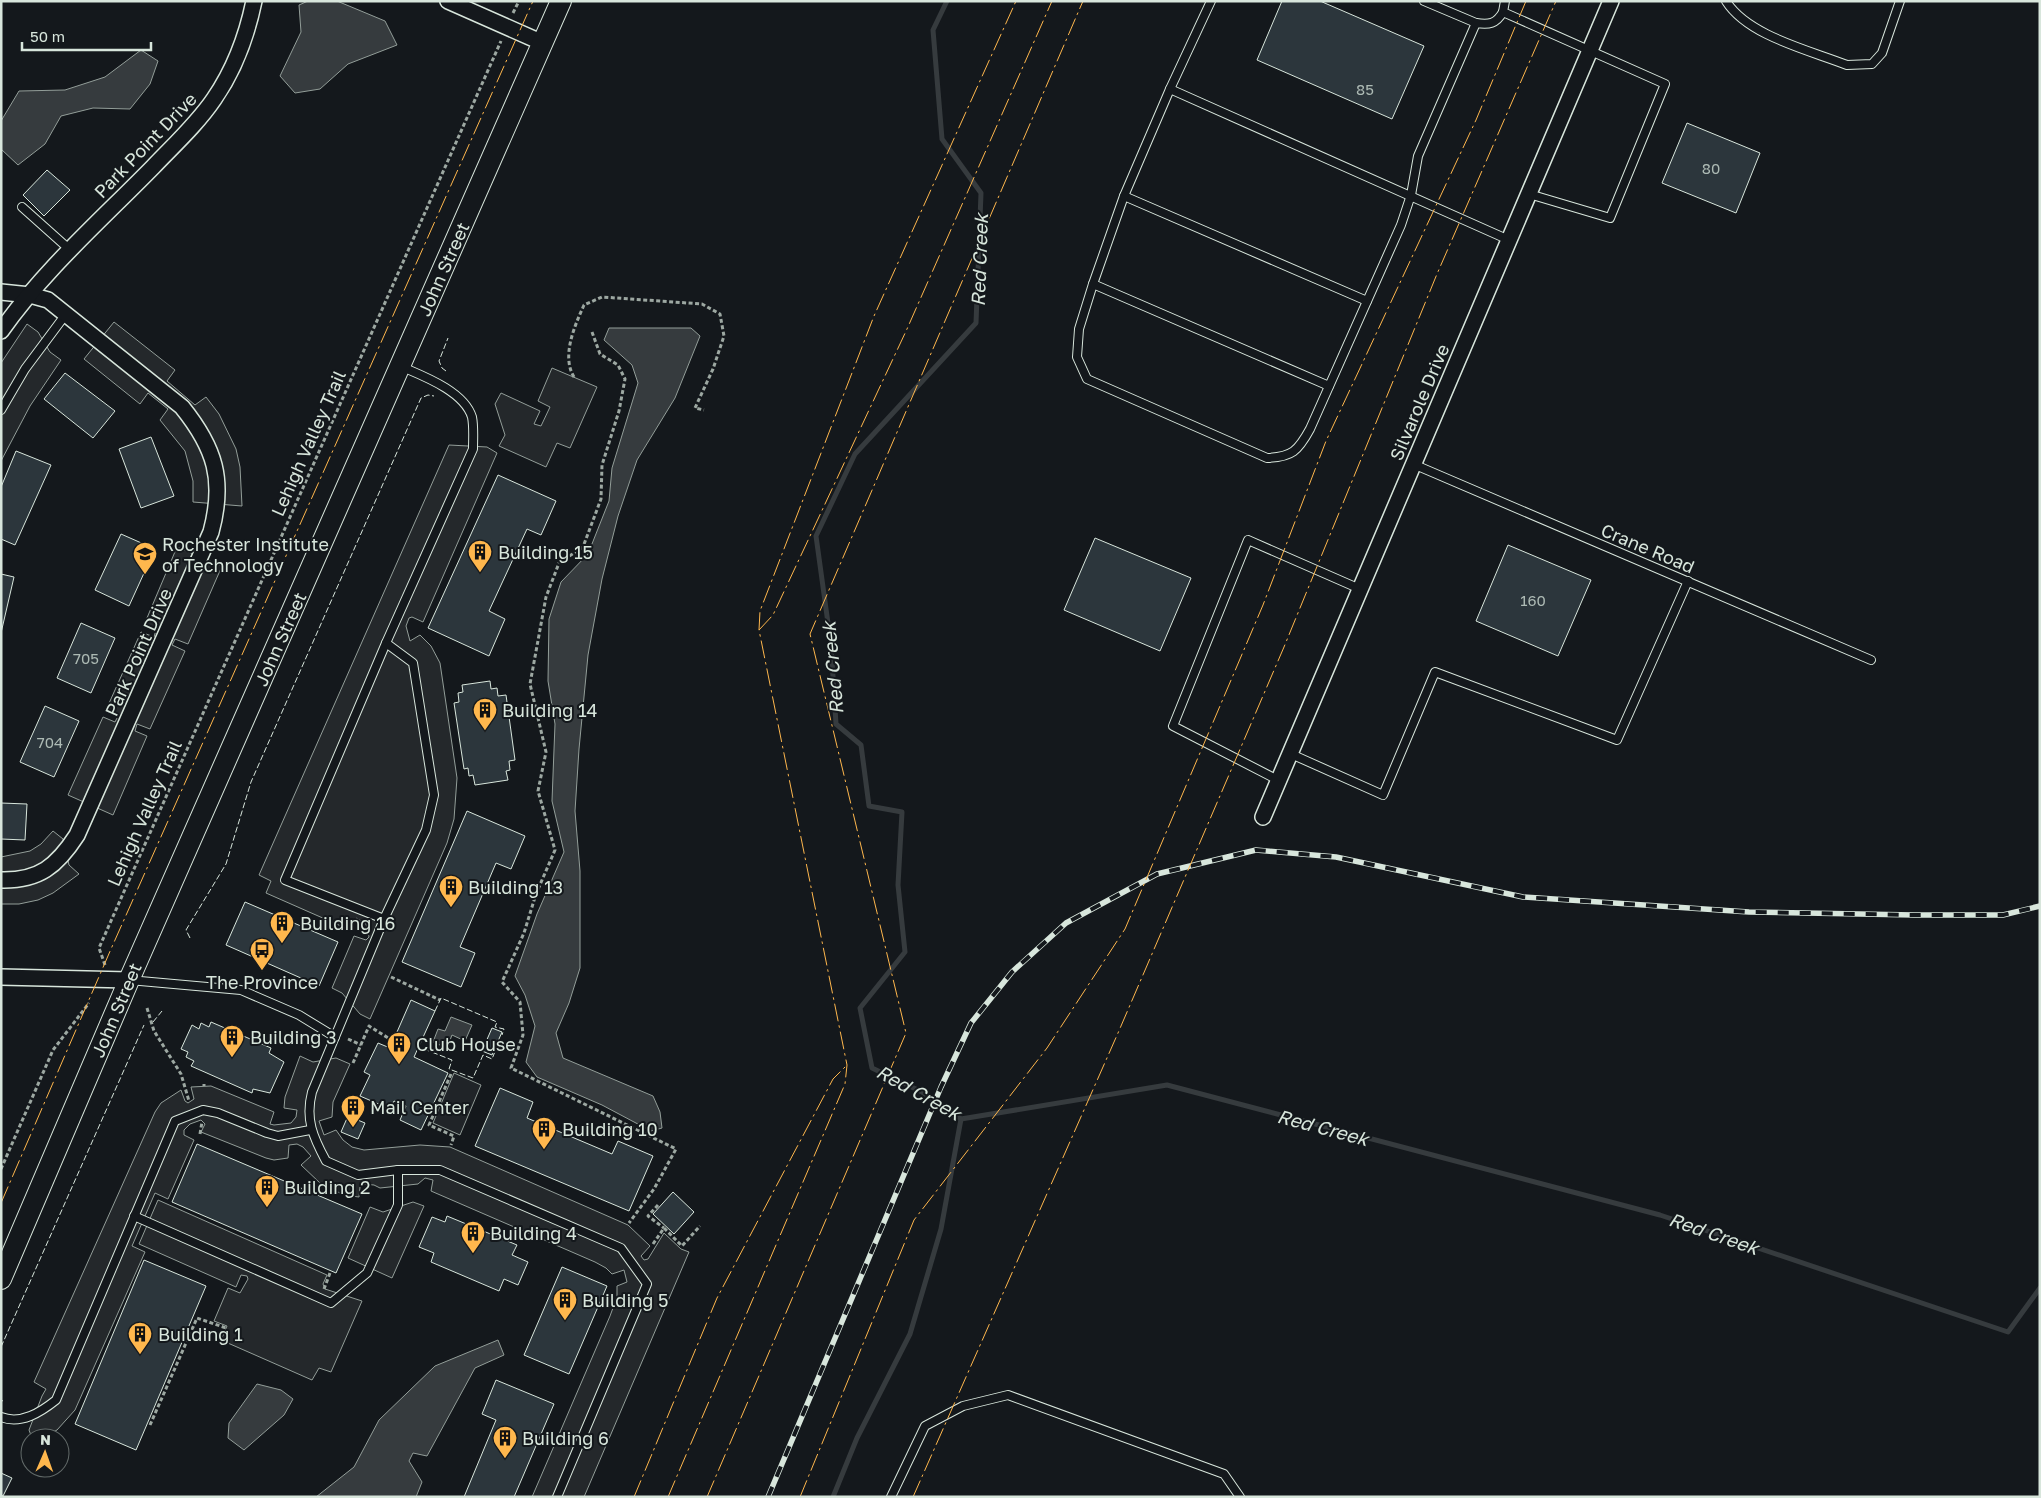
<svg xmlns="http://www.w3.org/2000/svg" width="2041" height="1498" font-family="'Golos Text',sans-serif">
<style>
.green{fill:#202428;stroke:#939e99}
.parking{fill:#24282b;stroke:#939e99}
.water{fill:#363b3e;stroke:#939e99}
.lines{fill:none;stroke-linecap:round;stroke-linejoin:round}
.stream{stroke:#363b3e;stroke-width:5}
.building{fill:#2c363c;stroke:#d8e6dc}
.service-casing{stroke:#d8e6dc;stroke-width:10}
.minor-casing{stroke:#d8e6dc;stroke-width:18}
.tertiary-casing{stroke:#d8e6dc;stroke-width:22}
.path{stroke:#9da8a2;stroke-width:3;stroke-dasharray:4 2.5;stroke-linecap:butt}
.service{stroke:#14181c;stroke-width:8}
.minor{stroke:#14181c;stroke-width:15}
.tertiary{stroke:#14181c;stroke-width:20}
.rail-casing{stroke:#d8e6dc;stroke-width:5.5}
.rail{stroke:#14181c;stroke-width:4;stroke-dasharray:11;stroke-linecap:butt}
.fence{stroke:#d8e6dc;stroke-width:1;stroke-dasharray:6 2.5;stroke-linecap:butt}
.power{stroke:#ffb74d;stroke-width:1;stroke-dasharray:18 4 2.5 4;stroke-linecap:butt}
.labels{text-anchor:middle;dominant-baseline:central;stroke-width:4;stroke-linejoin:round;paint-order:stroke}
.number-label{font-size:15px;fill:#adbab4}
.street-label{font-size:18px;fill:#d8e6dc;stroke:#14181c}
.poi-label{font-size:18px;fill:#d8e6dc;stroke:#14181c;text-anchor:start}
.water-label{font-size:19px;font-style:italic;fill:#d8e6dc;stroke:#14181c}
</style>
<rect width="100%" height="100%" fill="#14181c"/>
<!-- green -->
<polygon class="green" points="454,1073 481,1085 460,1135 433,1123"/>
<!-- parking -->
<g class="parking">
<polygon points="114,322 175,370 167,381 195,405 206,397 219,414 236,449 240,467 242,506 193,502 193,481 185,451 160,420 168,409 148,393 140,404 84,359"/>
<polygon points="27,324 38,332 50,352 61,360 30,406 1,461 1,363"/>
<polygon points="552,368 597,387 570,448 557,443 546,467 499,446 505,435 495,404 501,393 540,411 534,424 541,426 550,407 538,401"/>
<polygon points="449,445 487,447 497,453 423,622 412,617 409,618 406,626 410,641 420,635 431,646 440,663 457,778 454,819 447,843 370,1019 360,1014 342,993 332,988 354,936 366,940 369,937 366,924 356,918 350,930 266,893 271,881 259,875"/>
<polygon points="177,547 222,566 188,644 175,639 172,645 185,651 150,729 137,724 135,731 147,736 113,815 68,795 103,717 115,722 118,716 106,710 141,632 154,637 156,630 144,625"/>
<polygon points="53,831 63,839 69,865 79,874 53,893 38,900 19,904 1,904 1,857 30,851 41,844"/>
<polygon points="300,1056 313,1062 336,1058 350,1064 333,1102 332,1117 319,1121 324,1135 336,1130 343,1140 352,1147 364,1150 420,1145 450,1147 628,1225 650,1246 641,1256 644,1260 648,1259 664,1233 681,1249 689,1252 584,1497 532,1497 610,1316 617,1297 617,1286 627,1282 624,1270 612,1274 606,1268 595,1262 431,1191 433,1180 425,1178 418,1184 380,1188 374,1185 363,1184 360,1187 359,1197 344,1195 320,1183 301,1165 311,1156 303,1147 297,1144 289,1145 288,1158 274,1160 266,1158 201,1132 205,1124 201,1120 190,1124 184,1130 184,1135 194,1140 168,1199 155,1193 132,1246 145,1252 75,1410 57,1430 42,1438 32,1438 29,1430 42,1396 46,1389 34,1382 155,1112 161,1103 181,1090 185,1101 188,1103 194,1099 191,1087 211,1086 274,1112 270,1124 274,1125 291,1123 296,1117 297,1110 284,1108 285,1097"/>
<polygon points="158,1200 327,1275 323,1284 325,1289 362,1301 331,1372 319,1368 312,1380 221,1340 227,1326 214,1321 228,1288 240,1293 248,1279 247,1276 241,1275 236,1287 139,1244"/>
<polygon points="413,1202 424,1206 392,1278 348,1258 370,1207 383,1212"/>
</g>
<!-- water -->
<g class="water">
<polygon points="308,1 337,1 385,21 397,45 348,64 320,89 295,93 280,76 301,32 299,5"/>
<polygon points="141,50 158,61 150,84 130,109 93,108 61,116 45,144 18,165 1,149 1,121 19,91 65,90 105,77"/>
<polygon points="609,328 691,328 700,336 675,398 637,460 618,516 602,579 588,655 579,749 575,811 580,871 580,968 569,1003 556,1033 563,1058 653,1096 660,1112 662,1128 651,1131 602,1105 537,1077 526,1062 535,1026 525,995 515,976 537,914 564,852 552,801 555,724 548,681 549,619 561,582 588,554 609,501 612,468 638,383 632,365 604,340"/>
<polygon points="451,1017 472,1025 465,1041 452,1035 447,1048 433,1042 438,1029 445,1031"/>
<polygon points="498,1340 504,1355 475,1368 427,1456 413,1453 409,1461 422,1482 416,1497 316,1497 354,1467 379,1420 435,1366"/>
<polygon points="257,1384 281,1390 293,1399 284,1415 244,1450 228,1438 229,1423"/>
</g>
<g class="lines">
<!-- stream -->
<g class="stream">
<polyline points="947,1 933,30 942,139 981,193 976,323 855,454 816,536 831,645 836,724 861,745 869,806 902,812 898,885 905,952 860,1008 872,1068 922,1092 961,1119 1167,1085 1660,1215 2008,1332 2040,1288"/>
<polyline points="833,1497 857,1438 910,1334 941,1229 961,1119"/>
</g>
</g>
<!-- building -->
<g class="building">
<polygon points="1282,1 1320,1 1424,46 1392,119 1257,60"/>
<polygon points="1687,123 1760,153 1736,213 1662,183"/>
<polygon points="47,170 70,190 44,216 23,195"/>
<polygon points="65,373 115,411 93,438 44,399"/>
<polygon points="151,437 174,496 141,508 119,449"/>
<polygon points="16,451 51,465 15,545 1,539 1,487"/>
<polygon points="498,475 556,501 541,535 527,529 489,611 505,619 489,656 428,628"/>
<polygon points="121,534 155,549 129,606 95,590"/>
<polygon points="1095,538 1191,578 1160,651 1064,610"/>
<polygon points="1508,545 1591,580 1558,656 1476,621"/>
<polygon points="1,574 14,577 1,633"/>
<polygon points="81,623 115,638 91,693 57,678"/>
<polygon points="490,681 491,689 497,688 498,696 506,695 515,760 509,761 510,770 506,771 508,780 475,785 473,775 469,776 468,768 464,769 454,703 459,702 458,693 463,692 462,685"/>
<polygon points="45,706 79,721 54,777 20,762"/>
<polygon points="1,803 27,804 25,840 1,839"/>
<polygon points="467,811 525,836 511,869 496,863 460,947 475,953 461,987 402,962"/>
<polygon points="245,902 338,942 319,986 226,945"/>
<polygon points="411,1000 435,1011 414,1057 448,1073 421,1130 400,1120 406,1106 394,1101 390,1109 360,1096 370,1075 364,1072 378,1043 390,1048"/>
<polygon points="211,1022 271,1048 269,1053 284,1062 270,1093 253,1089 252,1093 191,1066 194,1061 186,1057 188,1052 181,1049 192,1025 199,1029 201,1023 209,1027"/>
<polygon points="492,1028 502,1032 492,1055 482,1051"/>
<polygon points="500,1088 533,1102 527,1118 612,1154 618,1141 653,1156 629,1211 475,1146"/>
<polygon points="348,1116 365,1123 358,1139 341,1132"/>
<polygon points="197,1144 362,1214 336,1273 172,1202"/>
<polygon points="673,1192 694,1212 674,1234 653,1214"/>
<polygon points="447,1216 517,1245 512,1255 528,1262 518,1285 504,1279 499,1291 431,1262 434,1253 419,1247 432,1217 445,1222"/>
<polygon points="144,1260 206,1286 136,1450 75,1424"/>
<polygon points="562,1267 607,1286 569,1374 524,1355"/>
<polygon points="496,1380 554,1404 514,1497 464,1497 496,1420 482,1414"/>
<polygon points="1,1473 12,1478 3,1496 1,1495"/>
</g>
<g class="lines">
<defs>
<g id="service">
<path d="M 1211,1 L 1170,89 L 1124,196 L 1093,284 L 1079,329 L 1077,357 L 1087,379 L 1267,458 C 1292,457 1298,451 1310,429 L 1401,225 L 1411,195 L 1418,156 L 1476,23 C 1489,25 1496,24 1503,12"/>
<polyline points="1424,1 1476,23"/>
<polyline points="1505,1 1503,12 1665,84 1610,218 1529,194"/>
<path d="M 1726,1 C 1748,36 1809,50 1847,65 L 1872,64 L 1882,53 L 1900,1"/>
<polyline points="1170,89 1509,240"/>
<polyline points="1124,196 1367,301"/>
<polyline points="22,207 69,249"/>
<polyline points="1093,284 1329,386"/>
<path d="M 400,366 C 423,376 464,391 472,417 C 474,427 473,439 473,449 L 386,643 L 413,663 L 434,795 L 426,830 L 384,919 L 312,1092 C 305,1119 313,1137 326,1161 L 358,1175 L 398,1170 L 440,1170 L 621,1248 L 647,1284 L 557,1497"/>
<polyline points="1,410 25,369 66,314"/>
<polyline points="1413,464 1871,660"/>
<polyline points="1291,754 1383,795 1435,672 1617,740 1688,581"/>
<polyline points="1278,780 1173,726 1248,540 1360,589"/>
<polyline points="384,919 285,880 386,643"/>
<polyline points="129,980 241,990 299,1015 335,1037"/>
<polyline points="134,1216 331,1303 367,1273 398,1205 398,1170"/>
<path d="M 1,1417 C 21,1425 41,1412 56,1400 L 175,1121 L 203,1110 L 218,1113 L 267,1133 L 278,1136 L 310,1130"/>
<polyline points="891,1497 925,1426 963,1406 1008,1395 1224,1474 1240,1497"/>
</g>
<g id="minor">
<polyline points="448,1 543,43"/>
<path d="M 1,292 L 30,295 L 48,300 L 182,407 C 215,448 225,480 211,532 L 77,835 C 57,866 39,881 1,880"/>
<path d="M 1,331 C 44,270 101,220 153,167 C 174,145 197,124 214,99 C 234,70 247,35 254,1"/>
<polyline points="1263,817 1611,1"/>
<polyline points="1,977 129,980"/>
</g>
<polyline id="tertiary" points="1,1279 129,980 561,1"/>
</defs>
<!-- service casing -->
<use href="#service" class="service-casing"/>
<!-- minor casing -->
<use href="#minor" class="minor-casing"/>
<!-- tertiary casing -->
<use href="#tertiary" class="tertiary-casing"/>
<!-- path -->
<g class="path">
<polyline points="513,13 519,1"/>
<polyline points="592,332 600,354 618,365 625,379 619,411 602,465 601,499 583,547 559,563 546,597 530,684 546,752 538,791 555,850 536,894 524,933 502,982 520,1002 523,1035 511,1068 676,1149 654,1189 629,1223"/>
<path d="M 574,377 C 561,356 575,325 584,305 L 602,297 L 702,304 L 720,314 L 724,336 L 713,369 L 695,408 L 704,410"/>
<polyline points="105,965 99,948 501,41"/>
<polyline points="391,977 440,1000"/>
<polyline points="147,1008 154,1031 181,1074 189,1101"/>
<polyline points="348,1039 361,1045"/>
<polyline points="353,1063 369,1026 393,1041"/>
<polyline points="451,1074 429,1125 454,1136 451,1145"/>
<polyline points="204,1086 204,1084"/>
<polyline points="200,1134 202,1122"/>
<polyline points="1,1169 53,1050 89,1003"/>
<polyline points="658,1205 648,1216 664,1228"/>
<polyline points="653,1244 664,1228 682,1246 700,1226"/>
<polyline points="324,1289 330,1273"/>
<polyline points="150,1425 197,1318 226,1328"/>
</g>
<!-- service -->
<use href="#service" class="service"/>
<!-- minor -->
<use href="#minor" class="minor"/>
<!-- tertiary -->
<use href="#tertiary" class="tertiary"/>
<defs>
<polyline id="rail" points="768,1497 941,1087 971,1023 1012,972 1066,923 1157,874 1256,850 1336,857 1523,897 1749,912 1914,915 2003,915 2040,906"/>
</defs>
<!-- rail casing -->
<use href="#rail" class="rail-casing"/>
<!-- rail -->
<use href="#rail" class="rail"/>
<!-- fence -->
<g class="fence">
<polyline points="446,371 442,368 439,361 448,338"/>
<polyline points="190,938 186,930 226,864 251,782 421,398 428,395 434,396"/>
<polyline points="435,1011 441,998 497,1022 495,1027 504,1029 502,1035"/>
<polyline points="153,1022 162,1011"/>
<polyline points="424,1049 452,1060 449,1069 473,1078 483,1055 492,1059 496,1049"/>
<polyline points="1,1347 144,1025"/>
<polyline points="1,1400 3,1401"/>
</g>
<!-- power -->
<g class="power">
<polyline points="759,630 773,615 907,329 1052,1"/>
<polyline points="1,1203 111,949 533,1"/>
<polyline points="634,1497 717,1298 833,1079 847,1065"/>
<polyline points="668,1497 845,1084 847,1065 759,630 760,611 874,316 1016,1"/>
<polyline points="707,1497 906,1033 810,634 1083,1"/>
<polyline points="800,1497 914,1220 1047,1048 1125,929 1263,605 1326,441 1476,120 1526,1"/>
<polyline points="913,1497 1118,1033 1284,647 1437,274 1556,1"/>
</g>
</g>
<!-- icons -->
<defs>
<symbol id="building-pin" viewBox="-11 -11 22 30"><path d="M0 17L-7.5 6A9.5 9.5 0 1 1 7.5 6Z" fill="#ffb74d" stroke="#14181c"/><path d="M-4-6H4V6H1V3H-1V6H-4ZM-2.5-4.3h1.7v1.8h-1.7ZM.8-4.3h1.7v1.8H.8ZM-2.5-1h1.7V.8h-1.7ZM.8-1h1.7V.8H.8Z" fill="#111"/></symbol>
<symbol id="university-pin" viewBox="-11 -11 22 30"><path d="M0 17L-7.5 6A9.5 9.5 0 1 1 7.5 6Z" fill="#ffb74d" stroke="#14181c"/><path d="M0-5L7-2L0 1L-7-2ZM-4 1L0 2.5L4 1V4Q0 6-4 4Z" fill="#111"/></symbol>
<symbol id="bus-pin" viewBox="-11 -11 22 30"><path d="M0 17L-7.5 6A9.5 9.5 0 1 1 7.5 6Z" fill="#ffb74d" stroke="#14181c"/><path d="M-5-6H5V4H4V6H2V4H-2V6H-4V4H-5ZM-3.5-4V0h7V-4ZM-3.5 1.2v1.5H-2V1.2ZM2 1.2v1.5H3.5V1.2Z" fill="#111"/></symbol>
</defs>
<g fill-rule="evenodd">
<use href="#building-pin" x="466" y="538" width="28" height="38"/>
<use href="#university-pin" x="131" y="540" width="28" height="38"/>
<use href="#building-pin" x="471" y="696" width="28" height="38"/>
<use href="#building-pin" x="437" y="873" width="28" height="38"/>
<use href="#building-pin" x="268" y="909" width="28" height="38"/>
<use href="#bus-pin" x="248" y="936" width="28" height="38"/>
<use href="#building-pin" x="218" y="1023" width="28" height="38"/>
<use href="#building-pin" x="385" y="1030" width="28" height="38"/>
<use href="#building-pin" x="339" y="1093" width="28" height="38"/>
<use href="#building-pin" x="530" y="1115" width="28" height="38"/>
<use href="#building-pin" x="253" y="1173" width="28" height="38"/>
<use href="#building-pin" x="459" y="1219" width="28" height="38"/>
<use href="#building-pin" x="551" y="1286" width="28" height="38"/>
<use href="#building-pin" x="126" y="1320" width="28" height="38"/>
<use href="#building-pin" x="491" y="1424" width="28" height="38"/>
</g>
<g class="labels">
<!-- number labels -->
<g class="number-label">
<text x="1365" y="89">85</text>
<text x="1711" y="168">80</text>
<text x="1533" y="600">160</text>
<text x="86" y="658">705</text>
<text x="50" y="742">704</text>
</g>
<!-- street labels -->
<g class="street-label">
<text transform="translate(145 145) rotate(-46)">Park Point Drive</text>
<text transform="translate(443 269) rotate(-66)">John Street</text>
<text transform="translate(1419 402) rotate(-67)">Silvarole Drive</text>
<text transform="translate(308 443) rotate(-66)">Lehigh Valley Trail</text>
<text transform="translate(1648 548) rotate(23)">Crane Road</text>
<text transform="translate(280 639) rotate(-66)">John Street</text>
<text transform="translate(138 652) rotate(-66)">Park Point Drive</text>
<text transform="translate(144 813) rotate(-66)">Lehigh Valley Trail</text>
<text transform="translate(116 1010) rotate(-67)">John Street</text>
</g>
<!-- poi labels -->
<g class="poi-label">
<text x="162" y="544">Rochester Institute<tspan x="162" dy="21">of Technology</tspan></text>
<text x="498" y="552">Building 15</text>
<text x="502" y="710">Building 14</text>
<text x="468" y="887">Building 13</text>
<text x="300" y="923">Building 16</text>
<text x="262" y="982" text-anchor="middle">The Province</text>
<text x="250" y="1037">Building 3</text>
<text x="416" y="1044">Club House</text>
<text x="370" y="1107">Mail Center</text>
<text x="562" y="1129">Building 10</text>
<text x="284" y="1187">Building 2</text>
<text x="490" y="1233">Building 4</text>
<text x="582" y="1300">Building 5</text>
<text x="158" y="1334">Building 1</text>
<text x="522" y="1438">Building 6</text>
</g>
<!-- water labels -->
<g class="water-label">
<text transform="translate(979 260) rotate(-88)">Red Creek</text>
<text transform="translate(832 668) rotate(-95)">Red Creek</text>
<text transform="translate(919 1092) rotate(29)">Red Creek</text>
<text transform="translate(1323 1127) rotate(15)">Red Creek</text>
<text transform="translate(1714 1233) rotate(19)">Red Creek</text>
</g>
</g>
<!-- border -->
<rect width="2041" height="1498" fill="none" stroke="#d8e6dc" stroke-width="5"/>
<!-- north arrow -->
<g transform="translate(45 1453) rotate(2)"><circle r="24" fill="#14181c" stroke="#626a69"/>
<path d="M0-4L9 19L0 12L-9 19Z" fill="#ffb74d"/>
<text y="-8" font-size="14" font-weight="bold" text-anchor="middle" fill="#d8e6dc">N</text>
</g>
<!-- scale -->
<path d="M22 42v8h129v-8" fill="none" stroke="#d8e6dc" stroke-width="2.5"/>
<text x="30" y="42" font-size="15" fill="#d8e6dc" stroke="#14181c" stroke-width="4" paint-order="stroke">50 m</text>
</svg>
